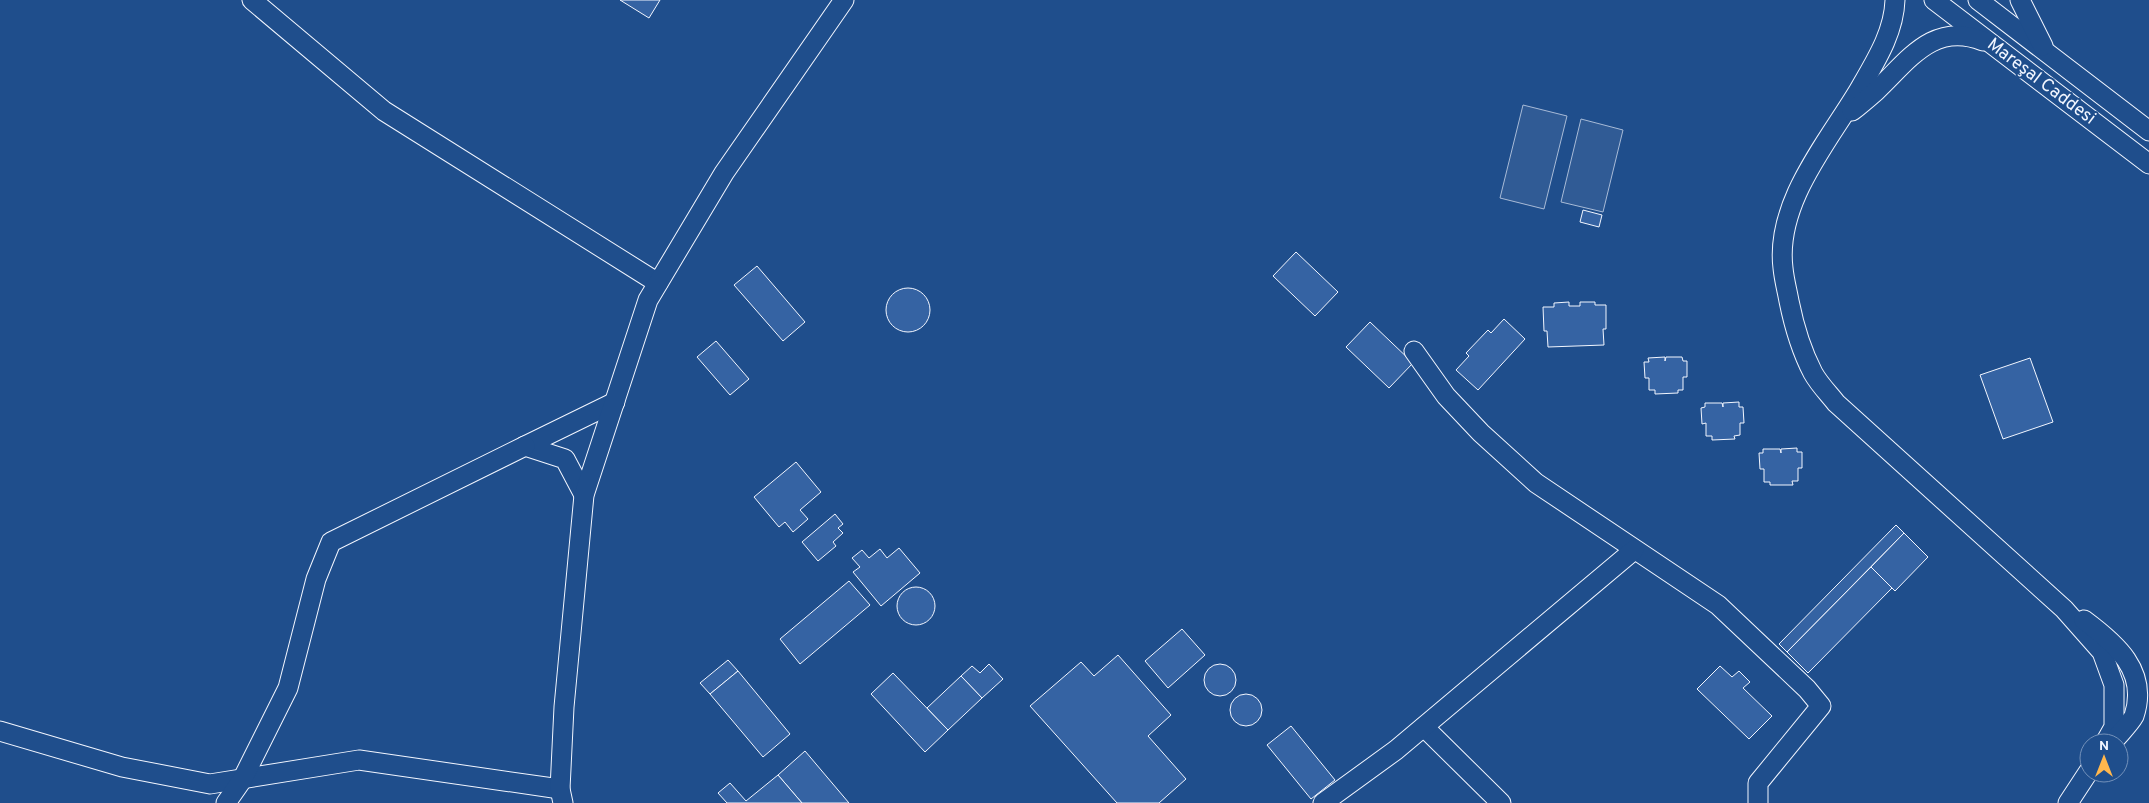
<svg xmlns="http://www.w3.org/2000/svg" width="2149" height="803" font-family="Overpass,sans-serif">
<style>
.built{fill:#305b95;stroke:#a8bbd7}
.building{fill:#3563a3;stroke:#f2f6ff}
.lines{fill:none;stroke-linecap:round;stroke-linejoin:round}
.minor-casing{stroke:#f2f6ff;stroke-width:21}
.minor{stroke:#1f4e8c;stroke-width:19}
.labels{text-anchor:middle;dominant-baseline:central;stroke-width:4;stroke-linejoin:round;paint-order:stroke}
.street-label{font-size:18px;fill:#f2f6ff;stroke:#1f4e8c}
</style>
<rect width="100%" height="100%" fill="#1f4e8c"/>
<!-- built -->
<g class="built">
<polygon points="1523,105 1567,116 1544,209 1500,198"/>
<polygon points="1581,119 1623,130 1603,212 1561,202"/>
</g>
<!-- building -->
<g class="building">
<polygon points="620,0 660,0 649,18"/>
<polygon points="1583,210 1602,215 1599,227 1580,222"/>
<polygon points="1296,252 1338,292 1315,316 1273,276"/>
<polygon points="757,266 805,322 783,341 734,285"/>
<circle cx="908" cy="310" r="22"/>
<polygon points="1569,302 1569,306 1580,306 1580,302 1595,302 1595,305 1606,305 1606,329 1603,329 1604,345 1548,347 1547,331 1544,331 1543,307 1554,307 1554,303"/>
<polygon points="1504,319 1525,339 1478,390 1456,370 1469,356 1466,353 1488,330 1491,333"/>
<polygon points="1370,322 1413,363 1389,388 1346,347"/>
<polygon points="716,341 749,379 730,395 697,357"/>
<polygon points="1665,357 1665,361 1666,357 1682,357 1683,361 1687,361 1687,377 1683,377 1683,390 1678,390 1678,393 1655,394 1655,390 1649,390 1649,378 1645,378 1644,362 1649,362 1648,358"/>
<polygon points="2030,358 2053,422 2003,439 1980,375"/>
<polygon points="1739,402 1739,407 1743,407 1744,423 1740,423 1740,435 1734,436 1735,439 1712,440 1712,436 1706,436 1706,423 1702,424 1701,408 1705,407 1705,403 1722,403 1723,407 1723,403"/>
<polygon points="1797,448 1797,452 1802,452 1802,468 1798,468 1798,481 1792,481 1793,485 1770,485 1770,482 1764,482 1764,469 1760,469 1759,453 1763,453 1763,449 1780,449 1781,453 1781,449"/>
<polygon points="796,462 821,492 800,510 808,519 793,532 785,522 779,527 754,497"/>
<polygon points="835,514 843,524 838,528 843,533 833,542 836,546 818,561 802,542"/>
<polygon points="1896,525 1904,533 1787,652 1779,644"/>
<polygon points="1904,533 1928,557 1895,591 1871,567"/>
<polygon points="899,548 920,573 881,606 853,572 860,567 852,558 862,550 869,558 880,549 887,558"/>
<polygon points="1871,567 1892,588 1808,673 1787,652"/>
<polygon points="849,581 870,605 800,664 780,639"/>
<circle cx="916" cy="606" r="19"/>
<polygon points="1182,629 1205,655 1168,688 1145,661"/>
<polygon points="1118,655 1171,715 1148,736 1186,779 1159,803 1117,803 1030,706 1081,662 1094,676"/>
<polygon points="728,660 738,671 710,694 700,683"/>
<polygon points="989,664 1003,679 982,698 961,676 972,666 980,673"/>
<circle cx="1220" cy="680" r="16"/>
<polygon points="1720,666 1732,677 1739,671 1750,682 1743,688 1772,716 1749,739 1697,689"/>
<polygon points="738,671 790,734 763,757 710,694"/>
<polygon points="893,673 948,730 925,752 871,694"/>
<polygon points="961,676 982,698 948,730 927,708"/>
<circle cx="1246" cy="710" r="16"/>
<polygon points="1291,726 1335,780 1311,799 1267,745"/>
<polygon points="805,751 849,803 802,803 778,775"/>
<polygon points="778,775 802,803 727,803 718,793 730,783 746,801"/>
</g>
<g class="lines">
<defs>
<g id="minor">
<polyline points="252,0 384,111 658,283"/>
<path d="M 1895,0 C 1894,33 1875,62 1859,90 C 1828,142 1775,203 1783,268 C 1784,279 1787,290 1789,301 C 1794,326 1801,350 1813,373 C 1819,384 1829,394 1836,403 L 2064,609 L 2102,652 L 2114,685 L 2114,727 L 2105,743"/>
<polyline points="1934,0 2149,164"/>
<polyline points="1978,0 2149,131"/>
<polyline points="2020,0 2043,46"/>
<path d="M 1852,111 C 1860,105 1868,98 1876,91 C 1908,61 1933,21 1983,41"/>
<polyline points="1414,351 1446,396 1481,433 1536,483 1718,605 1807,689 1821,706 1758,783 1758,803"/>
<polyline points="584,495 565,459 525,446 615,402"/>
<path d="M 2084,620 C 2115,643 2149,671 2134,716 C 2129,725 2119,734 2112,743"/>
<polyline points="1424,727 1501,803"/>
<polyline points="0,731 122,767 210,784 359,760 560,789"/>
<polyline points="226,803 242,780 288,688 316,579 331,542 525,446"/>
<polyline points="563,803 560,789 564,707 584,495 648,300 724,173 844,0"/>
<polyline points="1323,803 1396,750 1634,550"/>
<polyline points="2068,803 2089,771"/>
</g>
</defs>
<!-- minor casing -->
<use href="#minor" class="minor-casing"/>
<!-- minor -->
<use href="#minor" class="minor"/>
</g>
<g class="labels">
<!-- street labels -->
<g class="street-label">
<text transform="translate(2041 82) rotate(37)">Mareşal Caddesi</text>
</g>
</g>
<!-- north arrow -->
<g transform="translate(2104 758)"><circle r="24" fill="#1f4e8c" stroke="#7391ba"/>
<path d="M0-4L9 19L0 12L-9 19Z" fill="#ffb74d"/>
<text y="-8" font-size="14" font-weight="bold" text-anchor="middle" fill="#f2f6ff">N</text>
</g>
</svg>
